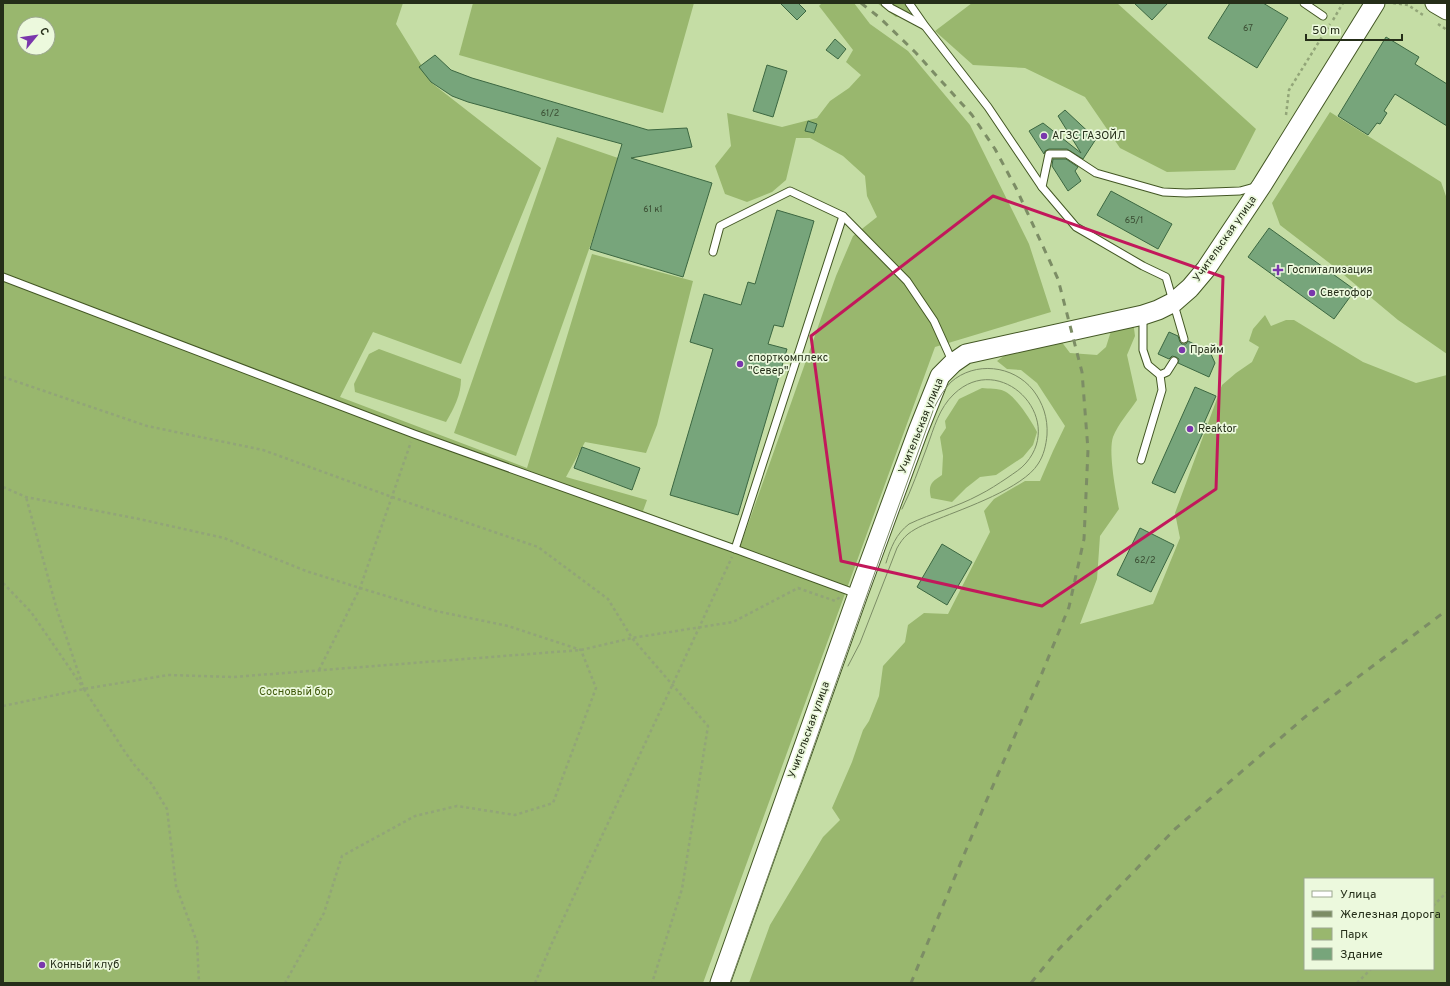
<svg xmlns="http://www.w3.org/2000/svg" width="1450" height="986" font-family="Overpass,sans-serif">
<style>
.green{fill:#99b76e;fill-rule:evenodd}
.building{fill:#77a57b;stroke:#3c6741}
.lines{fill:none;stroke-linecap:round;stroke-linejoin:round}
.lane-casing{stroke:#435724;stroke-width:9}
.secondary-casing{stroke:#435724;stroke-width:21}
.path{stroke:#92a578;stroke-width:2.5;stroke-dasharray:3 3;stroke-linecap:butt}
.lane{stroke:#fff;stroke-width:7}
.secondary{stroke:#fff;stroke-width:19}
.tram{stroke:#7c8d65;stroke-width:1}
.rail{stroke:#7c8d65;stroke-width:3;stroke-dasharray:7 7;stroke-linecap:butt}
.marked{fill:none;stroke:#c2185b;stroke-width:3;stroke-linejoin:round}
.poi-dot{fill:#7a37ac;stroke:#ecf9dd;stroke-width:1.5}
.labels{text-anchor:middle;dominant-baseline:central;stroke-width:3.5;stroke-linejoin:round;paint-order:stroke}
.number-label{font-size:9px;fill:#3a4c32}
.poi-label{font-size:11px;fill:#252e19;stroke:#ecf9dd;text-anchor:start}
.street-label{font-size:11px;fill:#252e19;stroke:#ecf9dd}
.park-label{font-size:11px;fill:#415a0c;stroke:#ecf9dd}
</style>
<rect width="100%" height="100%" fill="#c5dda5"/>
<!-- green -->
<g class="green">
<path d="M 3,3 L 403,3 L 396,24 L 433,84 L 541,168 L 461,364 L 373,332 L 340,397 L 527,468 L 592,254 L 693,281 L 657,425 L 646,453 L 585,442 L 566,477 L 647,500 L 643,511 L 729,547 L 740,547 L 836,276 L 853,236 L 877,217 L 867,196 L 865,176 L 843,156 L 810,138 L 796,138 L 786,180 L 772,192 L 747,202 L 725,194 L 715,166 L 731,146 L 727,113 L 782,127 L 817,118 L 830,101 L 849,88 L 861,75 L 846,62 L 853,50 L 819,6 L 822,3 L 854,3 L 870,24 L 908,51 L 970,125 L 1029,244 L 1051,312 L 935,347 L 703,983 L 3,983 ZM 24,24 L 48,24 L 48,48 L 24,48 Z"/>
<polygon points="473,3 694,3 663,113 459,55"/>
<polygon points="877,3 905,3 912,12 896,17"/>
<polygon points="972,3 1117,3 1256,129 1235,170 1167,172 1120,148 1085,97 1025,68 973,65 935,31"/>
<polygon points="1330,112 1441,182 1447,199 1447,354 1398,320 1332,265 1280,225 1272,203"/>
<polygon points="557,137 618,158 594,235 516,456 454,433"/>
<path d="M 1265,315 L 1271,326 L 1286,320 L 1294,320 L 1363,362 L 1416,383 L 1447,375 L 1447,983 L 749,983 L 770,925 L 823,837 L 840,820 L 832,808 L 852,762 L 863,730 L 869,721 L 879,696 L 883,666 L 905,642 L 908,625 L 924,613 L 948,614 L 990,532 L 984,511 L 994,499 L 1025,481 L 1040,481 L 1053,451 L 1065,426 L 1037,383 L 1021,370 L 1007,369 L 997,361 L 1009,352 L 1061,341 L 1070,353 L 1097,355 L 1106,347 L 1111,331 L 1133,321 L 1135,336 L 1127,355 L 1137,400 C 1129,412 1118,424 1113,437 C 1108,452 1116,493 1119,509 L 1100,536 L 1097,579 L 1080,624 L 1153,604 L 1180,538 L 1175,513 L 1222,385 L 1236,373 L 1252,362 L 1259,347 L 1249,341 L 1253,329 ZM 1305,879 L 1433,879 L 1433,969 L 1305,969 Z"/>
<path d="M 379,349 L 461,379 C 461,395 454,408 446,422 L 355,392 L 354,384 L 369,354 Z"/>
<path d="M 982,388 C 989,389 998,388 1004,391 C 1015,395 1032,422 1037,432 L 1033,445 L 1023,457 L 996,475 L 980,477 L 966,488 L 952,502 L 931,498 C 928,485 931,482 942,475 L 943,456 L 940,437 L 946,428 L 945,421 L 959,399 Z"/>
</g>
<!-- building -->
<g class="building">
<polygon points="780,3 798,3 806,11 797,20"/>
<polygon points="1134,3 1168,3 1152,20"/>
<polygon points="1230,3 1263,3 1288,18 1257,68 1208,38"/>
<polygon points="1386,37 1419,57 1415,64 1447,84 1447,126 1395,94 1384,111 1387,113 1380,124 1377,123 1368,135 1338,116"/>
<polygon points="835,39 846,49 838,59 826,50"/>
<polygon points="435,55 451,70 472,78 648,130 687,128 692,147 631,158 712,183 683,277 590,249 622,144 468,102 452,96 431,82 419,67"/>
<polygon points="767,65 787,71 773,117 753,111"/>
<polygon points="1065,110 1096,139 1083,159 1067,149 1049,149 1045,151 1044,154 1029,131 1043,123 1081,153 1058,116"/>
<polygon points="808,121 817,124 814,133 805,131"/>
<polygon points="1053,159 1066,159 1078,167 1075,171 1081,181 1068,191 1052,166"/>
<polygon points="1111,191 1172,224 1158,249 1097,215"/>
<polygon points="777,210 814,221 783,327 774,325 768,344 787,349 738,515 670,495 713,349 690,342 704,294 741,305 748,282 755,284"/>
<polygon points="1269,228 1355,290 1334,319 1248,257"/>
<polygon points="1169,332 1178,336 1180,342 1182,344 1186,344 1188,341 1210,352 1215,363 1209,377 1178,363 1179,359 1176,357 1172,356 1169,359 1158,354"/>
<polygon points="1195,387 1216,396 1204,423 1207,424 1175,493 1152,483"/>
<polygon points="582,447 640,468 632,490 574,468"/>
<polygon points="1140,528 1174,545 1151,592 1117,575"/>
<polygon points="942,544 972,562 947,605 917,587"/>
</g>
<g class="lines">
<defs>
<g id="lane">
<polyline points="885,3 891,8 923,25"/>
<polyline points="909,3 925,26 988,107 1042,187"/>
<polyline points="1304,3 1323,16"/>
<polyline points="713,252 720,226 790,191 843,216 907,281 934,321 953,363"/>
<polyline points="3,277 414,434 735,549 857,594"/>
<polyline points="1143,317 1143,350 1148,365 1160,375 1167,372 1174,361"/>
<polyline points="1184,339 1166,277 1143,266 1076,227 1042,187 1049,154 1067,154 1096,173 1163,192 1186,193 1240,191 1258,186"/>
<polyline points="1141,460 1162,390 1160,375"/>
<polyline points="735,549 843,216"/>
</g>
<g id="secondary">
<polyline points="1435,3 1447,10"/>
<polyline points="720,983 858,594 918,431 940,376 953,363 966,354 1143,315 1158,310 1174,302 1190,288 1206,269 1262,185 1375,3"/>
</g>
</defs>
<!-- lane casing -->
<use href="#lane" class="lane-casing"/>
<!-- secondary casing -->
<use href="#secondary" class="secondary-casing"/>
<!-- path -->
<g class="path">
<polyline points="1393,3 1408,5 1423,15"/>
<polyline points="1333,20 1343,3"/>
<polyline points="1438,24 1447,30"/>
<polyline points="1286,115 1289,90 1330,24"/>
<polyline points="3,377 147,426 263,450 392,497 538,547 608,599 632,638 708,726 682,889 652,983"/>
<polyline points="3,487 26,497 139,519 224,538 306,571 360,588 436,611 508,626 581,650 596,688 553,803 515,815 457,806 415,816 342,856 324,913 285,983"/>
<polyline points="3,583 31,612 84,689 57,610 26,497"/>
<polyline points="319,670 360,588 411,442"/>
<polyline points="84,689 125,752 136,767 151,783 167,809 176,886 197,942 199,983"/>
<polyline points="3,706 84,689 168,675 233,677 581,650 632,638 733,622 798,588 835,601 840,597"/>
<polyline points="1433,906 1447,892"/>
<polyline points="535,983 552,943 732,557"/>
<polyline points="1357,983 1371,969"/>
</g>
<!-- lane -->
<use href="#lane" class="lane"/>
<!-- secondary -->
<use href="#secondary" class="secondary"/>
<!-- tram -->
<g class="tram">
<path d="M 886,563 C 891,547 896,534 909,524 C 932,513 957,507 979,495 C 989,490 998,484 1007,478 C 1014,473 1021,469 1026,463 C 1066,417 1000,350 954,394 C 939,408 934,428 927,447 C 919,468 912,489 902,509"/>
<path d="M 730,983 C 799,791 864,599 934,408 C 939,398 944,389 951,382 C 975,361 1013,365 1033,390 C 1043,403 1048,418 1047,435 C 1046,445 1044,455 1038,464 C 1023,488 965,508 938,519 C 928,523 917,527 908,534 C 903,538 900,543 897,548 L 860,643 L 848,666"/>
</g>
<!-- rail -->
<g class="rail">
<polyline points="861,3 880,18 916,53 972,115 995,149 1016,188 1058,279 1082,372 1088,450 1084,539 1069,607 1040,678 985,804 911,983"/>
<polyline points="1031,983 1057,951 1175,829 1305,717 1447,610"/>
</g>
</g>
<!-- marked area -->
<path class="marked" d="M 993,196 L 1223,277 L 1216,489 L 1042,606 L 841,561 L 811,336 Z"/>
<!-- markers -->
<g class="poi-dot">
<circle cx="1044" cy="136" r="4"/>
<path d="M1276 264h4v4h4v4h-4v4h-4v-4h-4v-4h4z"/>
<circle cx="1312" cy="293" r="4"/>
<circle cx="1182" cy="350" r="4"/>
<circle cx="740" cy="364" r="4"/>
<circle cx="1190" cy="429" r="4"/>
<circle cx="42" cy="965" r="4"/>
</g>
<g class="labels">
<!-- number labels -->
<g class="number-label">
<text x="1248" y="28">67</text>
<text x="550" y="113">61/2</text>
<text x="653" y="209">61 к1</text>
<text x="1134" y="220">65/1</text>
<text x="1145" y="560">62/2</text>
</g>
<!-- poi labels -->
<g class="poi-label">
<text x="1052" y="136">АГЗС ГАЗОЙЛ</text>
<text x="1287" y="270">Госпитализация</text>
<text x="1320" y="293">Светофор</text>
<text x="1190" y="350">Прайм</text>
<text x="748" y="358">спорткомплекс<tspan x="748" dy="13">"Север"</tspan></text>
<text x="1198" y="429">Reaktor</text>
<text x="50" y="965">Конный клуб</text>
</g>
<!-- street labels -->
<g class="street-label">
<text transform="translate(1225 239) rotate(-55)">Учительская улица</text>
<text transform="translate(921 426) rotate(-68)">Учительская улица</text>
<text transform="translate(809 730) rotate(-70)">Учительская улица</text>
</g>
<!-- park labels -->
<g class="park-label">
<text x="296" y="692">Сосновый бор</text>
</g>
</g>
<!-- border -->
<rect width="1450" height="986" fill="none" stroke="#252e19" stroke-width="8"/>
<!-- legend -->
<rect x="1304" y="878" width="130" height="92" fill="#ecf9dd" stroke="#9ca88f"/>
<rect x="1312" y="891" width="20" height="6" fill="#ffffff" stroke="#9ca88f"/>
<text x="1340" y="898" font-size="12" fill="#252e19">Улица</text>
<rect x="1312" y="911" width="20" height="6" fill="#7c8d65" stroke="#9ca88f"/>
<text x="1340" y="918" font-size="12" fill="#252e19">Железная дорога</text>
<rect x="1312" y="928" width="20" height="12" fill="#99b76e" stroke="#9ca88f"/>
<text x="1340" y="938" font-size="12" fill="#252e19">Парк</text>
<rect x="1312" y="948" width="20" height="12" fill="#77a57b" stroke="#9ca88f"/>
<text x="1340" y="958" font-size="12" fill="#252e19">Здание</text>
<!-- north arrow -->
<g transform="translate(36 36) rotate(61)"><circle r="19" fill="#ecf9dd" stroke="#9ca88f"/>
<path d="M0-3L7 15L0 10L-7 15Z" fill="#7a37ac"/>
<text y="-6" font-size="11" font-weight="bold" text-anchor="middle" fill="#252e19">С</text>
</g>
<!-- scale -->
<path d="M1306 34v6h96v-6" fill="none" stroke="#252e19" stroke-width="2"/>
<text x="1312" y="34" font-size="12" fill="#252e19" stroke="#ecf9dd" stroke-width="3" paint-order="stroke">50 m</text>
</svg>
